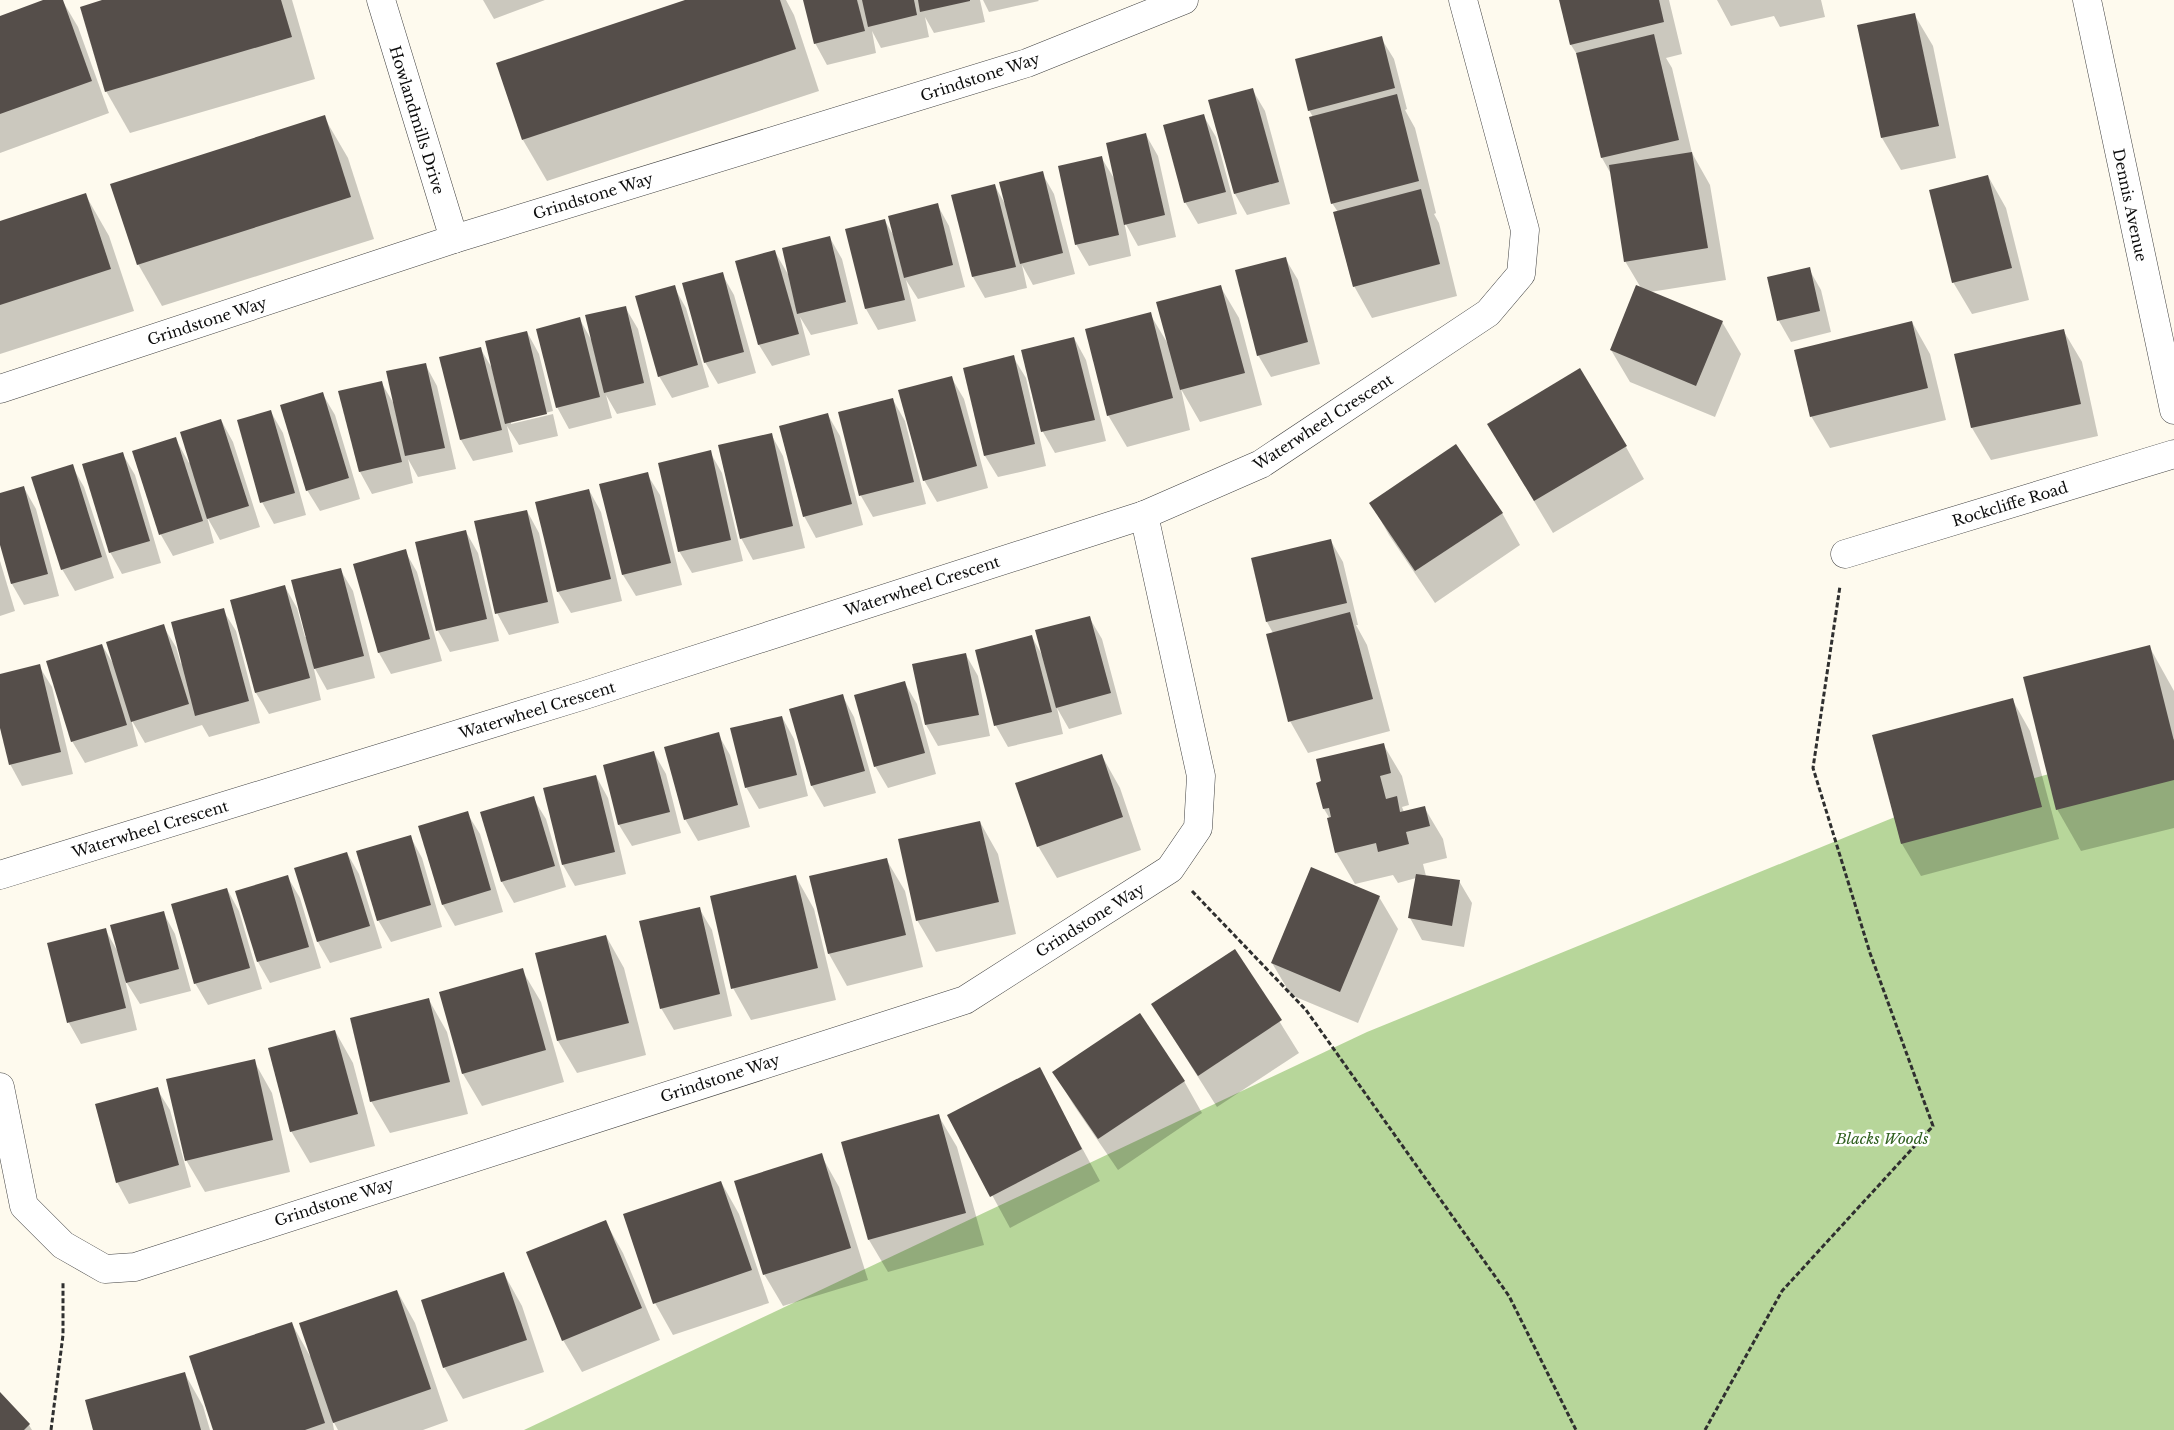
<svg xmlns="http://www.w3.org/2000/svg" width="2174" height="1430" font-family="'Libre Baskerville',serif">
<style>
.forest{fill:#b7d69a}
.shadow{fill:#0003}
.building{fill:#554e4a}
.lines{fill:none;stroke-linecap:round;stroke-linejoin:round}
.minor-casing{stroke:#404040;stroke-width:29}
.path{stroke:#2f2f2f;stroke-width:3;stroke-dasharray:5 2.5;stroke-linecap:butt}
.minor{stroke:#fff;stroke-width:28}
.labels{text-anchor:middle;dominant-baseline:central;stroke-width:5;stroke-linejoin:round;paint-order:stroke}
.street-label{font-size:15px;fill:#0d0d0d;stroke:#fff}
.park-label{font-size:15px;font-style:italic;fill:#316121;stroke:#fff}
</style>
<rect width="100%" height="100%" fill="#fefaee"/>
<!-- forest -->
<polygon class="forest" points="2174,739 2174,1430 524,1430 1367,1032 1895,817"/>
<!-- shadow -->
<g class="shadow">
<polygon points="47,0 62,0 78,27 109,113 0,153 0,17"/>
<polygon points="107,0 292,0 315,79 130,133 106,91"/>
<polygon points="483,0 545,0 494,19"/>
<polygon points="689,0 786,0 794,15 819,91 547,181 523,140"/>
<polygon points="805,0 980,0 985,22 934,33 925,17 929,37 881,48 872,31 876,53 827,65 815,43"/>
<polygon points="983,0 1038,0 1039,1 989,12"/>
<polygon points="1560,0 1669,0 1682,54 1666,58 1672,68 1692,153 1710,185 1726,280 1650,292 1722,322 1741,354 1715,417 1630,382 1611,350 1641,288 1625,261 1611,174 1602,158 1578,56 1571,45"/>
<polygon points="1717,0 1821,0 1825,17 1780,27 1774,16 1731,26"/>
<polygon points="1914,14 1933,46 1956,158 1901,170 1882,138"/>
<polygon points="1381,38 1394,59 1407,109 1405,110 1415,128 1436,213 1434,214 1439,223 1457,296 1372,318 1354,286 1338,212 1332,203 1313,117 1309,110"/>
<polygon points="1252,89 1265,111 1290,204 1247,215 1235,194 1209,101"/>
<polygon points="1203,115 1216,137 1237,214 1198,224 1185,202"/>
<polygon points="324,117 348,158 374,239 162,306 138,264"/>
<polygon points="1146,135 1158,156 1176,237 1138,246 1124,221 1131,256 1089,266 1076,244 1101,157 1115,180"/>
<polygon points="1042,173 1054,194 1075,274 1033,285 1022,265 1027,288 985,298 973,277 953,196 995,186 1005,204"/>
<polygon points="1988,176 2006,208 2029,300 1972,314 1953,282"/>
<polygon points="85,194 109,236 134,311 0,354 0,222"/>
<polygon points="937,204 949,226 965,287 918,299 906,280 916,321 878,330 866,309 846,230 885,221 895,238"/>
<polygon points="830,238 842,259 858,324 811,335 800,317 810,355 772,366 759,345 737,262 775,252 789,276"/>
<polygon points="1285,258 1298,280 1320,364 1271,377 1258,355"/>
<polygon points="1809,269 1821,290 1831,332 1791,342 1779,321 1769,278"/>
<polygon points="722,274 734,295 756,373 718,384 705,362"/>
<polygon points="1220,286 1239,318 1262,405 1200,422 1181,389 1190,430 1127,447 1108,415 1150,314 1168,344"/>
<polygon points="674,287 686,308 709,387 672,398 659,376"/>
<polygon points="625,307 638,329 656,405 617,414 606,395 612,418 569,429 557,407 579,318 592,341"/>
<polygon points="1912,322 1930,354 1946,420 1830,448 1811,416"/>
<polygon points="2063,330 2082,362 2098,436 1991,460 1972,428 1956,355"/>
<polygon points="527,332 539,354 553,411 511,422 511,424 553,414 558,436 519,445 507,426 513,452 473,461 461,440 441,358 480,348 492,368"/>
<polygon points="1074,338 1086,360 1106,441 1055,453 1043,432 1023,351"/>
<polygon points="1013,357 1026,378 1046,466 998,477 985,456 964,369"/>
<polygon points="425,364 437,386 456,469 418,477 408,459 413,483 372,494 360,472 340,392 381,382 394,404"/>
<polygon points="951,377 964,399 988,488 937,502 924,480"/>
<polygon points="322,393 335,415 360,499 320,511 307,490"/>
<polygon points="893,400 905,421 926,504 873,517 861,496"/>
<polygon points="271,412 283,433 306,515 274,524 262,502"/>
<polygon points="828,415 840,436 863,525 816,538 804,516"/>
<polygon points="221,420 233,442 260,527 220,540 207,517 214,543 173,556 161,535 134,452 175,438 189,463"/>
<polygon points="771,434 783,456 805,548 753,560 741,538"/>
<polygon points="1626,447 1644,479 1553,533 1507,456"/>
<polygon points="710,452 722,473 743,561 692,573 679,551"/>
<polygon points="122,453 135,475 161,563 122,574 110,552"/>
<polygon points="72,466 84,487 114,578 75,591 62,569"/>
<polygon points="647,474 660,495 682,585 636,596 623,575 601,485"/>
<polygon points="24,488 36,509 59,596 24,605 12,584 0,540 0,494"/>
<polygon points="589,490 601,512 622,601 571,613 558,592 537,503"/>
<polygon points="1371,503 1502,513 1520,545 1435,603 1389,535"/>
<polygon points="527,511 539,533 559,623 509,635 497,613"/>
<polygon points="466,532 478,553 499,641 450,652 438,631"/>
<polygon points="1331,541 1343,562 1358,625 1356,625 1367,645 1390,731 1308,753 1290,721 1273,633 1267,622 1252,559"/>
<polygon points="405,551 417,572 442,661 391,674 379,653 355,565"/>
<polygon points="0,561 15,611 0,616"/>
<polygon points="340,569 353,591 375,678 327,690 313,665 321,700 269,714 256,693 232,601 285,587 297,608 305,637 307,637"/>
<polygon points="223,610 236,631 260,723 209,737 202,725 145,743 131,719 138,746 85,763 72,741 102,645 114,665 163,626 176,647 181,664"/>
<polygon points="1089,617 1102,639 1122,714 1069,729 1057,708 1063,734 1008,747 996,726 976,650 1032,637 1042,655"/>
<polygon points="2149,646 2174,691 2174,828 2081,851 2057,809"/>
<polygon points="966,655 978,676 990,736 938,746 926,725"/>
<polygon points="39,666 52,687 73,774 22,786 10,764 0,723 0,675"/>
<polygon points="904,682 917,704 936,774 888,788 875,766"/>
<polygon points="842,695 854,717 876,793 824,807 812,786 790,709"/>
<polygon points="2012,699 2030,731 2059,839 1921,876 1902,844 1873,736"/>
<polygon points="782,717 794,739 808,796 759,809 746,787"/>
<polygon points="718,734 730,755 750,827 698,841 685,819"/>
<polygon points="1383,744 1402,776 1409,805 1402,807 1404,812 1424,807 1443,839 1447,858 1423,864 1426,876 1459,881 1472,903 1464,947 1422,940 1410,918 1416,878 1398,883 1393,875 1355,884 1336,852 1330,819 1324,809"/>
<polygon points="654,753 666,774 681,833 632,846 619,825 604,766"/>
<polygon points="1102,756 1120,788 1141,850 1057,878 1038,846"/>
<polygon points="596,776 608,798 626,874 575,886 563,865"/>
<polygon points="533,798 546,819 566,887 514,903 502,882"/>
<polygon points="467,813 480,834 503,912 455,926 443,905"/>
<polygon points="980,822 998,854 1016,934 936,952 917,920"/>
<polygon points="410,836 422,858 442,927 391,942 378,920"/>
<polygon points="347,853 359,874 382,948 330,963 318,942 296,868"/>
<polygon points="886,859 905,891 923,967 847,986 829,954"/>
<polygon points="287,876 300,898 321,968 270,983 258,962"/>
<polygon points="796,877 814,909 836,1000 751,1020 733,988"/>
<polygon points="227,889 239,911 262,989 208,1005 195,983"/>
<polygon points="1379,897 1398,929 1358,1023 1291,995 1272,963"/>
<polygon points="699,908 712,930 732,1016 674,1030 661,1008"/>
<polygon points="163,912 175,934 191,991 140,1004 125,980 137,1030 81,1044 69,1023 105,929 118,952"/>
<polygon points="606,936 624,968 646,1055 577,1073 558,1041"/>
<polygon points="1235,950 1299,1053 1217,1107 1152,1004"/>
<polygon points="522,970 541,1002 564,1082 482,1106 463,1074 440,993"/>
<polygon points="429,1000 447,1032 468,1114 390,1133 371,1101"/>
<polygon points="335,1031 353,1063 375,1146 310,1163 291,1131"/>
<polygon points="254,1061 272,1093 290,1172 205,1192 186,1160"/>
<polygon points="1039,1069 1100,1181 1010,1228 949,1116"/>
<polygon points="1054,1072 1184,1081 1202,1113 1118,1170 1073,1104"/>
<polygon points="157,1089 170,1110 191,1187 129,1204 117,1182"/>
<polygon points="938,1115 957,1147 984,1245 888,1272 869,1240"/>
<polygon points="821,1155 839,1187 868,1280 783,1306 764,1274"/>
<polygon points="721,1182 739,1214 769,1303 673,1335 655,1303"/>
<polygon points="605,1221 623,1253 660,1340 582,1372 563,1340"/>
<polygon points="504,1274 522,1306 544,1372 463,1399 444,1367"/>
<polygon points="397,1291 415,1323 448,1421 423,1430 338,1430 332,1419 334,1430 214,1430 292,1324 310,1356"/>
<polygon points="185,1374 203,1406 210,1430 94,1430"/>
<polygon points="0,1394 29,1425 32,1430 0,1430"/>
</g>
<!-- building -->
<g class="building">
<polygon points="43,0 63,0 92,81 0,114 0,16"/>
<polygon points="102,0 281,0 292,37 105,92 80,7"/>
<polygon points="685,0 780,0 796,49 522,140 496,63"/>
<polygon points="803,0 857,0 865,31 814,44"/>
<polygon points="862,0 914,0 917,15 868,27"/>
<polygon points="918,0 970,0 970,1 920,12"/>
<polygon points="1559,0 1659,0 1664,22 1570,45"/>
<polygon points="1915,13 1939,126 1881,138 1857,25"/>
<polygon points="1654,34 1679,140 1601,158 1576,53"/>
<polygon points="1382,36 1395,88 1308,111 1295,59"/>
<polygon points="1253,88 1279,182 1234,194 1208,100"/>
<polygon points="1397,94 1419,181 1331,204 1309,117"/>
<polygon points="1204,114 1226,192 1184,203 1163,125"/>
<polygon points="325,115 351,197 137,265 110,184"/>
<polygon points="1146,133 1165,215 1124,225 1106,143"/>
<polygon points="1692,152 1708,248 1624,262 1609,165"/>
<polygon points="1102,156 1119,235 1075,245 1058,166"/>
<polygon points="1043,171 1063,253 1020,264 999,182"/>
<polygon points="1988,175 2012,268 1952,283 1929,190"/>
<polygon points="995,184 1016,267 972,277 951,195"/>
<polygon points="1421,189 1440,264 1353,287 1333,212"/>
<polygon points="86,193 111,269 0,305 0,221"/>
<polygon points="938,203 953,265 904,278 888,216"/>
<polygon points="885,219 905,300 865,309 845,229"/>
<polygon points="830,236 846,302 797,314 782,248"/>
<polygon points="775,250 799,334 758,345 735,261"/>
<polygon points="1286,257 1308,342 1257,356 1235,270"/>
<polygon points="1810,267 1820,311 1777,321 1767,277"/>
<polygon points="723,272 744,352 704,363 682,283"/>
<polygon points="675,285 698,365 658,377 635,296"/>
<polygon points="1221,285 1245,373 1180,390 1156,302"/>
<polygon points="1636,285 1723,321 1696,386 1610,350"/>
<polygon points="626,306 644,383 604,393 585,315"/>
<polygon points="1151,312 1173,398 1107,416 1085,329"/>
<polygon points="580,317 600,397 556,408 536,329"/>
<polygon points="1912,321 1928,388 1810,417 1794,350"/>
<polygon points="2064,329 2081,404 1971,428 1954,354"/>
<polygon points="527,331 547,414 505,424 485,341"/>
<polygon points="1074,337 1095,420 1041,432 1021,350"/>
<polygon points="481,347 502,430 460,440 439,357"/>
<polygon points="1014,355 1035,444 984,456 963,368"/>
<polygon points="426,363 445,448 405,456 386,371"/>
<polygon points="1580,368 1627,446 1534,501 1487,424"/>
<polygon points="952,376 977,466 923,481 898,390"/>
<polygon points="382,381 402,462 359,472 338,391"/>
<polygon points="323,392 349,478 306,491 280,405"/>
<polygon points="893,398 914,482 859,496 838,412"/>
<polygon points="271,410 295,493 260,503 237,420"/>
<polygon points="828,413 852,504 803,517 779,426"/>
<polygon points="221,419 249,506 207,519 180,432"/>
<polygon points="772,433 793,526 740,539 718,445"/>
<polygon points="176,437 203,521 159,535 132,451"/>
<polygon points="1456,444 1503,513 1415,571 1369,503"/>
<polygon points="711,450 731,540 678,552 658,463"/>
<polygon points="123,452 150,541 109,553 82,464"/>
<polygon points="73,464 102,557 61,570 31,477"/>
<polygon points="648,472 671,563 622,575 599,484"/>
<polygon points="24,486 48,574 11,584 0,545 0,493"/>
<polygon points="589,489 611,579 557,592 535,502"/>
<polygon points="527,510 548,602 495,614 474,521"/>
<polygon points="466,530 487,619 436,631 415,542"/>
<polygon points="1331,539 1347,603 1266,622 1251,558"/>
<polygon points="406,549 430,639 378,653 353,564"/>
<polygon points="341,568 364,656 314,669 291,580"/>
<polygon points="285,585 310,678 255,693 230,600"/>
<polygon points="224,608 249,701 195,716 171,622"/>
<polygon points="1350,612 1373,699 1288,722 1266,634"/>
<polygon points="1090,616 1111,693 1056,708 1035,630"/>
<polygon points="164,624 189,704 131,722 106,642"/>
<polygon points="1032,635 1052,712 994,726 975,650"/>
<polygon points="102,644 127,725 71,742 46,661"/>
<polygon points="2150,645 2174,741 2174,780 2056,810 2023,677"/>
<polygon points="966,653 979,715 925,725 912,664"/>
<polygon points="40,664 61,752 9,765 0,728 0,674"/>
<polygon points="905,681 925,753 874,767 854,695"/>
<polygon points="843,694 865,771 811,786 789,709"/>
<polygon points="2013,698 2042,807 1901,844 1872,735"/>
<polygon points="782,716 797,775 745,788 730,728"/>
<polygon points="719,732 738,805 684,820 664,747"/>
<polygon points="1384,743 1391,773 1380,776 1386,799 1397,796 1400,812 1425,806 1430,826 1406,832 1409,844 1378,852 1376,843 1335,853 1327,818 1331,817 1329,808 1323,809 1316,783 1321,781 1316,759"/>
<polygon points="654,751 670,812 618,825 603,765"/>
<polygon points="1102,754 1123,817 1037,847 1015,783"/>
<polygon points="596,775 615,852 562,865 543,788"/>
<polygon points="534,796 555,866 501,882 480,812"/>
<polygon points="468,811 491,890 442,905 418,826"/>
<polygon points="980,821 999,902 916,921 898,839"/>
<polygon points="411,835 431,905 377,921 356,851"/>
<polygon points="347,852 370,926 317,942 294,868"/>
<polygon points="887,858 906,935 828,954 809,876"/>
<polygon points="1311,867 1380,896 1340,992 1271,963"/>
<polygon points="1416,874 1460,880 1452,926 1408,918"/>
<polygon points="288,875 309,947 257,962 235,891"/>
<polygon points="796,875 818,968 731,989 710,896"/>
<polygon points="227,888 250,968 194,984 171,904"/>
<polygon points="700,907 720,994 660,1009 639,921"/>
<polygon points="164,911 179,969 126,983 110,925"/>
<polygon points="106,928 126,1008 67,1023 47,943"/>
<polygon points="606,935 629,1023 557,1041 535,953"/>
<polygon points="1235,949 1282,1020 1198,1076 1151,1004"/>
<polygon points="523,968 546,1050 462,1074 439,992"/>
<polygon points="429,998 450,1082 370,1102 350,1018"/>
<polygon points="1140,1013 1185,1081 1098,1139 1052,1072"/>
<polygon points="335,1030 358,1114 290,1132 268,1048"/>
<polygon points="255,1059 273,1140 185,1161 166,1079"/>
<polygon points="1040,1067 1082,1149 990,1197 947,1115"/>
<polygon points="158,1087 179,1165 116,1183 95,1104"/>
<polygon points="939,1114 966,1213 868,1240 841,1142"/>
<polygon points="822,1153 851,1248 763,1275 734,1181"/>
<polygon points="721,1181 752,1270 653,1304 623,1214"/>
<polygon points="606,1220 642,1308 562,1341 526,1252"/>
<polygon points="504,1272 527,1340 443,1368 421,1300"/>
<polygon points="397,1290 431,1389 333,1423 299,1323"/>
<polygon points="292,1322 325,1423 305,1430 213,1430 189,1356"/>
<polygon points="185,1372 201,1430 93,1430 85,1400"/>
<polygon points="0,1392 30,1424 24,1430 0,1430"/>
</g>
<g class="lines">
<defs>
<g id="minor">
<polyline points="381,0 454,239"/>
<polyline points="2087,0 2174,410"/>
<polyline points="0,389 454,239 1027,63 1184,0"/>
<polyline points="1845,554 2174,454"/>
<polyline points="0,875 585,695 1144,515 1261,464 1488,313 1521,274 1525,230 1463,0"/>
<polyline points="0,1087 24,1206 63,1245 105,1269 135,1267 965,1000 1170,869 1198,828 1201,776 1144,515"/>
</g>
</defs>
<!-- minor casing -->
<use href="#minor" class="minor-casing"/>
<!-- path -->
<g class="path">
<polyline points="1192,891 1306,1010 1509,1296 1576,1430"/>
<polyline points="51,1430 63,1335 63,1281"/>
<polyline points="1705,1430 1782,1291 1933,1126 1870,953 1813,768 1840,586"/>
</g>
<!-- minor -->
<use href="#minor" class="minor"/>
</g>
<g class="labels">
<!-- street labels -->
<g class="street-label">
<text transform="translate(980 77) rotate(-18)">Grindstone Way</text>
<text transform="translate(417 120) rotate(73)">Howlandmills Drive</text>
<text transform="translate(593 196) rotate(-17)">Grindstone Way</text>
<text transform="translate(2130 205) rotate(78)">Dennis Avenue</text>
<text transform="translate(207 321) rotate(-18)">Grindstone Way</text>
<text transform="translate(1323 422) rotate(-33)">Waterwheel Crescent</text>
<text transform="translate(2010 504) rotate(-17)">Rockcliffe Road</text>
<text transform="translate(922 586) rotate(-18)">Waterwheel Crescent</text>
<text transform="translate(537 710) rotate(-17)">Waterwheel Crescent</text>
<text transform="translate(150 829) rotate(-17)">Waterwheel Crescent</text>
<text transform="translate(1090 920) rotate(-32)">Grindstone Way</text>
<text transform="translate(720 1078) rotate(-18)">Grindstone Way</text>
<text transform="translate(334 1202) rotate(-18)">Grindstone Way</text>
</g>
<!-- park labels -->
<g class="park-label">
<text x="1882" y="1138">Blacks Woods</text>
</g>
</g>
</svg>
